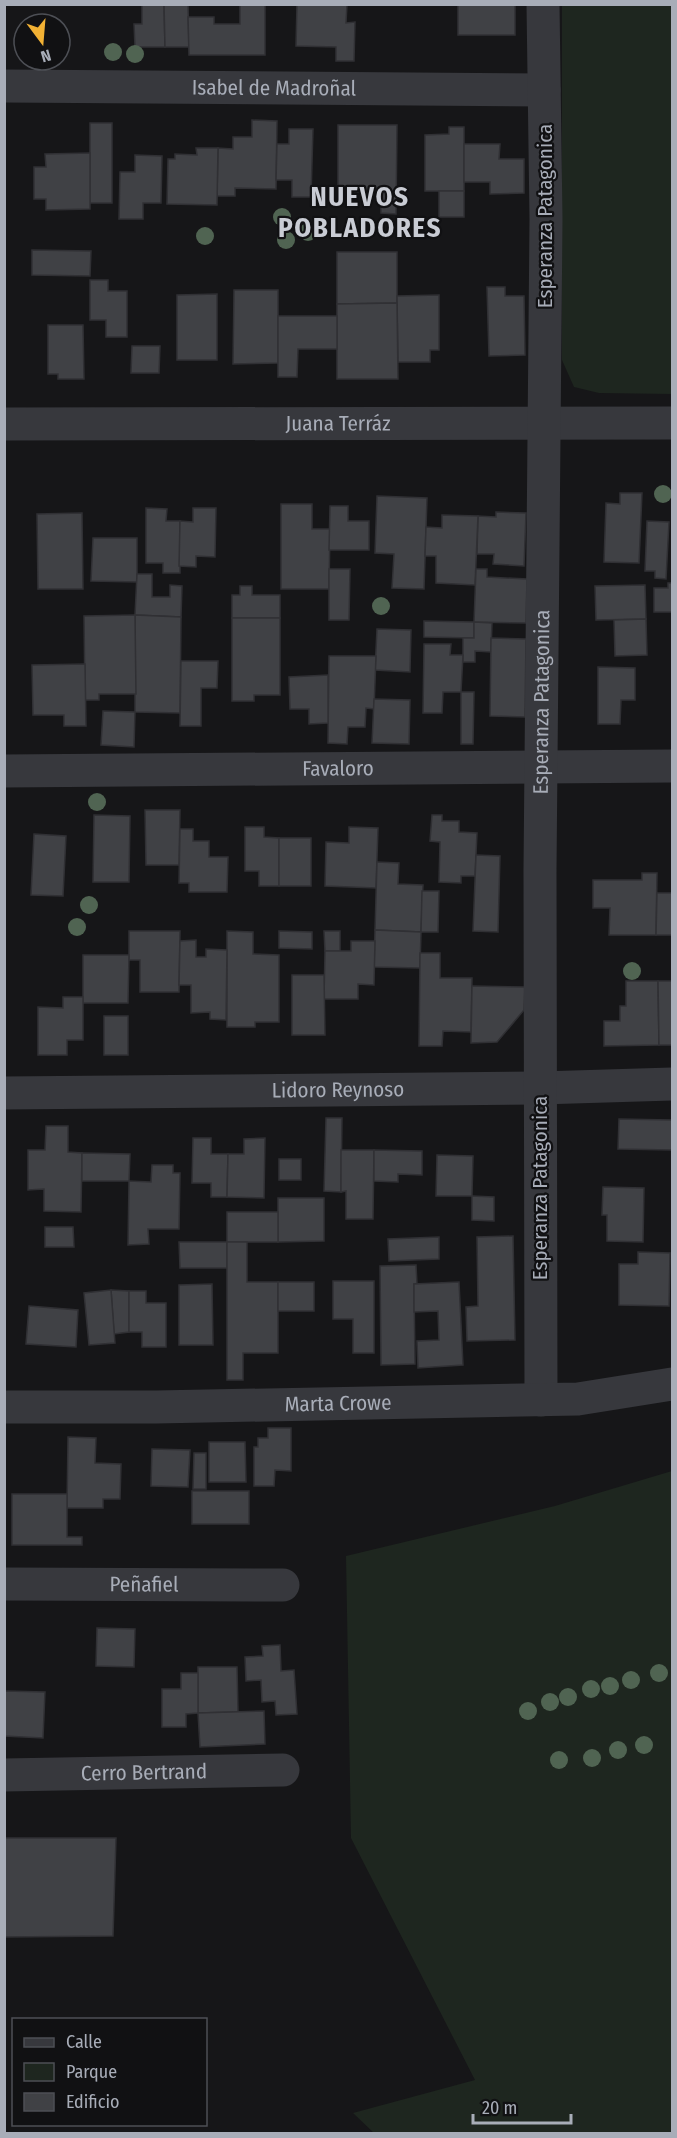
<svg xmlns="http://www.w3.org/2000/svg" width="677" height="2138" font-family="'Fira Sans Condensed',sans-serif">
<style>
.green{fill:#1e261f}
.building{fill:#404145;stroke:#303034;stroke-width:1.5}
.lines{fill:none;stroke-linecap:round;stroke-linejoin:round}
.minor{stroke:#37383d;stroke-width:33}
.tree{fill:#506452}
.labels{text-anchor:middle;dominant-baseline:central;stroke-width:4.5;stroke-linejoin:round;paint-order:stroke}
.street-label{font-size:21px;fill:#a8adb8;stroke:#111113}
.district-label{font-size:27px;font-weight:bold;letter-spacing:1.5px;fill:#c9ccd4;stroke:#111113}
</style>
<rect width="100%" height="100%" fill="#161618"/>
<!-- green -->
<g class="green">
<polygon points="562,5 672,5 672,394 599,393 574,387 562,360"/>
<polygon points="672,1471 672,2133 374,2133 353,2113 475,2080 351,1838 346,1556 555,1506"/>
</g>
<!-- building -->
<g class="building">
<polygon points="142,4 164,4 165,47 135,47 134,24 142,24"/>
<polygon points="164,4 188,4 189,47 165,47"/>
<polygon points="240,4 265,4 265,55 189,55 188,17 214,17 214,24 240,24"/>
<polygon points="297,4 347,4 346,23 355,22 354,61 336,61 336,47 296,46"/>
<rect x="458" y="4" width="57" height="31"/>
<polygon points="252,120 277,121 276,189 235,188 235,196 217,196 218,148 233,149 233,137 252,137"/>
<rect x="90" y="123" width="22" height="80"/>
<polygon points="338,125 397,125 396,214 381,213 381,192 338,192"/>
<polygon points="449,127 464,127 464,191 425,191 425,135 449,134"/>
<polygon points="289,129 313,129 311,197 292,197 292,180 276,180 277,144 289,144"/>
<polygon points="464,144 500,144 499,159 524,159 524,193 490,194 490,182 464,182"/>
<polygon points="196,148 218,148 217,205 167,204 168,159 175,159 175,154 197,155"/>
<polygon points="90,153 90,209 46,210 46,199 34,199 34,167 46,167 45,154"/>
<polygon points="135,155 162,156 161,203 143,203 143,219 119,219 120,172 135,172"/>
<rect x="439" y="191" width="25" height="26"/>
<polygon points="32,250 91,251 90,276 32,275"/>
<polygon points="337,252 397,252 397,303 337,304"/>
<polygon points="90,280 108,280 108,291 127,291 127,337 106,337 106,320 90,320"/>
<polygon points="487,287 505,287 505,296 524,296 525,355 489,356"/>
<polygon points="234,290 278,290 278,363 233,364"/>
<polygon points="217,294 217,360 177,360 177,295"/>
<polygon points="439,295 439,350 430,350 430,362 398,362 397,296"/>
<polygon points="397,303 398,379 337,379 337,304"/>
<polygon points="278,316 337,316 337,349 298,349 297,377 278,377"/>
<polygon points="48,325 83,325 84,379 58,379 58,374 48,374"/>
<polygon points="132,346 160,346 159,373 131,373"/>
<polygon points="620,493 642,493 639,563 604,562 606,503 620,504"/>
<polygon points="377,496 427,498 424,589 392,588 394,554 375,553"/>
<polygon points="281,504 312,504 312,529 330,529 329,589 281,589"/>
<polygon points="330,506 348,506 348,521 369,521 369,550 329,550"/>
<polygon points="146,508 167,509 166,521 180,521 180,573 163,573 163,563 146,563"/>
<polygon points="193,508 216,508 215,557 196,556 196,567 179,566 180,521 193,522"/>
<polygon points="496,512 526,513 524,566 493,564 494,554 477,554 478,516 496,517"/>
<polygon points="82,513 83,589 38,589 37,514"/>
<polygon points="442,515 478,516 475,585 436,583 436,556 425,556 426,527 442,528"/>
<polygon points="647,521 669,522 666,579 655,578 655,571 645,571"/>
<polygon points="93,538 137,538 137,582 91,581"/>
<polygon points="329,569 350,569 349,620 329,620"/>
<polygon points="476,569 487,569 487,577 527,579 526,623 474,622"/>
<polygon points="137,574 152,574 152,597 170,597 170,585 182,586 181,617 135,615"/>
<polygon points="668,583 672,583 672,612 654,612 654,588 668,588"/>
<polygon points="645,585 646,619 596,620 595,586"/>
<polygon points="240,586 252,586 252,595 280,595 280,618 232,618 232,595 240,595"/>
<polygon points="135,615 181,617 180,713 135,712"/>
<polygon points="135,615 136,694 99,694 99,700 85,700 84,616"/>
<polygon points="232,618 280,618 280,695 254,695 254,701 232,701"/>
<polygon points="646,619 647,655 615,656 614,620"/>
<polygon points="424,621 474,622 474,638 424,637"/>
<polygon points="474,622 492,623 491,652 475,651 475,662 463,662 463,638 474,638"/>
<polygon points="377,629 411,630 410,672 375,670"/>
<polygon points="491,638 526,639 525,717 490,716"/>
<polygon points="424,644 451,644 450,655 463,655 461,692 443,692 442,713 423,713"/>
<polygon points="329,656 376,656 374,709 366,708 365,727 348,727 347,744 328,743"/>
<polygon points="181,661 218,661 217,688 201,688 201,726 180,726"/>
<polygon points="85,664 86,726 64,726 64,715 33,715 32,665"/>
<polygon points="598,667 635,668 635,700 621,700 620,724 598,724"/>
<polygon points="328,675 328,723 309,724 309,709 290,709 289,677"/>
<polygon points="461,692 474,692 473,744 461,744"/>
<polygon points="374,699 410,700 409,744 372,743"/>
<polygon points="103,711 135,712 134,747 101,745"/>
<polygon points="145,810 180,810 179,865 146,865"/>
<polygon points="94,815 130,816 129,882 93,882"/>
<polygon points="432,815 442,815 442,821 459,821 459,832 477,833 475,876 461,876 461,883 439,882 440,842 430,841"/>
<polygon points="245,827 264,827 264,837 279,838 279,886 259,886 259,871 245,871"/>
<polygon points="349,827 378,828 376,888 325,886 326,842 349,843"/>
<polygon points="180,829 193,829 193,841 209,841 209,857 228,857 227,892 189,892 189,883 179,883"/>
<polygon points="34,834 66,836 63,896 31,895"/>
<rect x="279" y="838" width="32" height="48"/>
<polygon points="476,855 500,856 498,932 473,931"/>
<polygon points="377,862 399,863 398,884 423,885 421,932 375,930"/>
<polygon points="642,873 657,873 656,935 609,935 610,908 593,908 593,880 642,880"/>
<polygon points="422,891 439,891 438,932 421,932"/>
<polygon points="657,893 672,893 672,935 656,935"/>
<polygon points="375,930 421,932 420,968 374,967"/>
<polygon points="129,931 180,931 179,992 140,992 140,960 129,960"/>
<polygon points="227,931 253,932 253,954 279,955 279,1022 255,1022 255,1027 227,1027"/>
<polygon points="279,931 312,932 312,949 279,948"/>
<polygon points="324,931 340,931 340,951 325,951"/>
<polygon points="196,940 196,957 206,957 206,949 227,950 226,1020 210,1019 210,1012 191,1013 191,985 179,985 180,941"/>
<polygon points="351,941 375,941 374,985 358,984 358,999 324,999 325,951 351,951"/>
<polygon points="420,953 440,953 440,978 472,978 471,1032 443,1031 442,1046 419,1046"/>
<polygon points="83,955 129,955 128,1003 83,1003"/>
<polygon points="292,975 324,975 325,1035 292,1035"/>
<polygon points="626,981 658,981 659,1045 604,1046 604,1021 620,1021 620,1006 626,1006"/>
<polygon points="658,981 672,981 672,1045 659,1045"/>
<polygon points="472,986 525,987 524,1010 497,1042 471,1043"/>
<polygon points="63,997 83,997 83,1040 67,1040 67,1055 38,1055 38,1007 63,1008"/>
<rect x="104" y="1016" width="24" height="39"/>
<polygon points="326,1118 342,1118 341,1192 324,1191"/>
<polygon points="619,1119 672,1120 672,1150 618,1149"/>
<polygon points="46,1126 68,1126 68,1152 82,1153 81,1212 44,1211 44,1189 28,1190 28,1150 45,1150"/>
<polygon points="193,1138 211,1138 211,1154 228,1154 227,1197 211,1197 211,1183 192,1183"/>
<polygon points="265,1138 264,1198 227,1197 228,1154 244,1154 244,1139"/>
<polygon points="341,1150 374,1150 373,1219 346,1219 346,1191 341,1192"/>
<polygon points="374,1150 422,1151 422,1175 398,1174 398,1182 374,1181"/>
<polygon points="82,1153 130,1154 129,1181 82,1181"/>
<polygon points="437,1155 473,1156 472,1196 436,1196"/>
<rect x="279" y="1159" width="22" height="21"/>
<polygon points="152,1165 173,1165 173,1173 180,1173 179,1229 148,1229 149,1244 128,1245 129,1181 151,1182"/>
<polygon points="603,1187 644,1188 643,1242 607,1241 607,1215 602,1215"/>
<polygon points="472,1196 494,1197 494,1221 472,1220"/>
<polygon points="278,1198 324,1198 324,1241 278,1242"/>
<rect x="227" y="1212" width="51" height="30"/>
<polygon points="45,1227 73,1227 74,1247 45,1247"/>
<polygon points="513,1236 515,1340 467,1341 466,1307 478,1306 477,1237"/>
<polygon points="439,1237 439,1259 389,1261 388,1239"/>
<polygon points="179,1242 227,1242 227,1268 180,1268"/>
<polygon points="227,1242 247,1242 247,1282 278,1282 278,1353 243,1353 243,1380 227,1380"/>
<polygon points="638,1252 670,1253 669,1306 619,1305 619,1264 638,1264"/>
<polygon points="416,1265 417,1284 414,1284 415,1364 381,1365 380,1266"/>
<polygon points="333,1281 374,1281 374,1353 353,1353 353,1319 333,1319"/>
<rect x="278" y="1282" width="36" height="29"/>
<polygon points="459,1282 463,1365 418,1368 417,1341 439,1340 438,1311 414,1312 414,1284"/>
<polygon points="212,1284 213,1345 179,1345 179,1285"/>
<polygon points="111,1290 129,1291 129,1332 114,1334"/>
<polygon points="111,1290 115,1343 89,1345 84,1293"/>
<polygon points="129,1291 146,1291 146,1303 166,1303 166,1347 142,1347 142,1332 129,1332"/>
<polygon points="29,1306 78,1310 76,1347 26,1344"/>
<polygon points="268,1428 291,1428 291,1471 275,1470 274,1486 254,1486 254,1447 258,1447 258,1438 268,1438"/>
<polygon points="68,1437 96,1438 95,1463 121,1464 120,1499 103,1499 103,1508 67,1508"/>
<polygon points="209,1442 245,1442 246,1482 209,1482"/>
<polygon points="152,1449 190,1450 188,1487 151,1486"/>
<polygon points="194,1453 206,1453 206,1489 193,1489"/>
<rect x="192" y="1491" width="57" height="33"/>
<polygon points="12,1494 67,1494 67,1537 82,1537 82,1545 12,1545"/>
<polygon points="97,1628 135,1629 134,1667 96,1666"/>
<polygon points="280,1645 281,1671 294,1670 297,1714 276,1715 275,1701 262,1702 261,1680 246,1681 245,1657 263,1656 262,1646"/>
<polygon points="198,1667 237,1667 238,1712 198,1713"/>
<polygon points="181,1673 198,1673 198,1713 186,1714 186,1727 162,1727 162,1689 181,1689"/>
<polygon points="5,1691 45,1692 43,1738 4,1736"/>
<polygon points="264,1711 265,1744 200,1747 198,1713"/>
<polygon points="4,1838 116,1838 113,1936 4,1937"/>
</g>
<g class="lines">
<!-- minor -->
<g class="minor">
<path id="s1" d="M 4,86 L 544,90"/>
<path id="s2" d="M 4,424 L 672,423"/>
<path id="s3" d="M 4,771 L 672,766"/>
<path id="s4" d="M 4,1093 L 540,1088 L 672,1084"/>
<path id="s5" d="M 541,1400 L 540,870 L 546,219 L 543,4"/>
<path id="s6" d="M 4,1407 L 156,1407 L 578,1399 L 672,1384"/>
<path id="s7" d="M 4,1584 L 283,1585"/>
<path id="s8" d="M 4,1775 L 283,1770"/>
</g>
</g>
<!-- trees -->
<g class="tree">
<circle cx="113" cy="52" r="9"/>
<circle cx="135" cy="54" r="9"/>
<circle cx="282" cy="217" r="9"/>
<circle cx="308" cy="232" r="9"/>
<circle cx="205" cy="236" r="9"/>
<circle cx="286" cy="240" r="9"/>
<circle cx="663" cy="494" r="9"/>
<circle cx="381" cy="606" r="9"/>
<circle cx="97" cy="802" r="9"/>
<circle cx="89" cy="905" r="9"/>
<circle cx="77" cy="927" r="9"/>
<circle cx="632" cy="971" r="9"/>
<circle cx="659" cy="1673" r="9"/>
<circle cx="631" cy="1680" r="9"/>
<circle cx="610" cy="1686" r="9"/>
<circle cx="591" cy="1689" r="9"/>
<circle cx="568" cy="1697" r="9"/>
<circle cx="550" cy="1702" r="9"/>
<circle cx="528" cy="1711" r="9"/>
<circle cx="644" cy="1745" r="9"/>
<circle cx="618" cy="1750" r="9"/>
<circle cx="592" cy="1758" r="9"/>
<circle cx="559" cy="1760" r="9"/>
</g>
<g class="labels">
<!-- street labels -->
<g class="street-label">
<text stroke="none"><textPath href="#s1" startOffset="270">Isabel de Madroñal</textPath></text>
<text transform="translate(545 216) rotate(-90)">Esperanza Patagonica</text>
<text stroke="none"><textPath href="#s2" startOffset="334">Juana Terráz</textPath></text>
<text stroke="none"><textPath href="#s5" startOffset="698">Esperanza Patagonica</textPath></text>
<text stroke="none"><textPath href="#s3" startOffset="334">Favaloro</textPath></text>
<text stroke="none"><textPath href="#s4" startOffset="334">Lidoro Reynoso</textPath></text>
<text transform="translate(540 1188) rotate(-90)">Esperanza Patagonica</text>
<text stroke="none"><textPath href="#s6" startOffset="334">Marta Crowe</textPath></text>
<text stroke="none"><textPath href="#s7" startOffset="140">Peñafiel</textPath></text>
<text stroke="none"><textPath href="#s8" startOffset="140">Cerro Bertrand</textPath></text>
</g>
<!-- district labels -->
<g class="district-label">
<text x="360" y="197">NUEVOS<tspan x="360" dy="31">POBLADORES</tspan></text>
</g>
</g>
<!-- border -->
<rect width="677" height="2138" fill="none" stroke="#a8adb8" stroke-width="12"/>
<!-- legend -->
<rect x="12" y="2018" width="195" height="108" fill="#111113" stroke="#4d4f55" stroke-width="1.5"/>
<rect x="24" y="2038" width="30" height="9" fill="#37383d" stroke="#4d4f55" stroke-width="1.5"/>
<text x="66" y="2048" font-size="18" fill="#a8adb8">Calle</text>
<rect x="24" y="2063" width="30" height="18" fill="#1e261f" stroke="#4d4f55" stroke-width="1.5"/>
<text x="66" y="2078" font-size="18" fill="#a8adb8">Parque</text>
<rect x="24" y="2093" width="30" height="18" fill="#404145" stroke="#4d4f55" stroke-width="1.5"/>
<text x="66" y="2108" font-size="18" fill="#a8adb8">Edificio</text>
<!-- north arrow -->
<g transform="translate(42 42) rotate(164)"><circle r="28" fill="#111113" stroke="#4d4f55" stroke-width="1.5"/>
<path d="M0-4.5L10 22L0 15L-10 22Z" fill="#f2b134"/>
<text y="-9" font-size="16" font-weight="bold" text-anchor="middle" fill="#a8adb8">N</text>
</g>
<!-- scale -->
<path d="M473 2114v9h98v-9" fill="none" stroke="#a8adb8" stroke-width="3"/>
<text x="482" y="2114" font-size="18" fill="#a8adb8" stroke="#111113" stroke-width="4.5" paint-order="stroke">20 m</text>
</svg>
